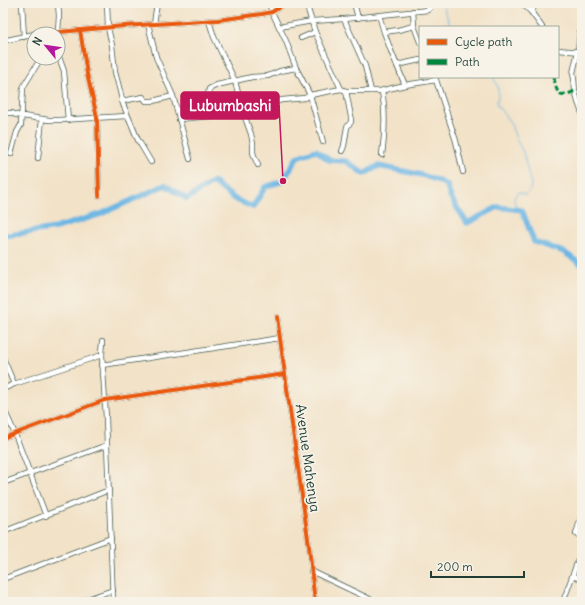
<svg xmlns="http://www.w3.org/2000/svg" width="585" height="605" font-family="Delius,sans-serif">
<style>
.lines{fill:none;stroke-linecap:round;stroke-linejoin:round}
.stream{stroke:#6bb6e4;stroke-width:1}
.river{stroke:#6bb6e4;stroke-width:5.5}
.minor-casing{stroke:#3f564a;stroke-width:6}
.minor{stroke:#fff;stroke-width:4.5}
.quiet{stroke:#00873e;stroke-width:3;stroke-dasharray:6 3;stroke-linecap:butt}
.cycleway-casing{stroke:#f7f3e8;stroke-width:6}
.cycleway{stroke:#e8590c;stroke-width:4}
.labels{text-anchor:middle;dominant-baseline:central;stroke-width:3.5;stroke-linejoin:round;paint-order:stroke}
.street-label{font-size:14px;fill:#1f3d34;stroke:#f7f3e8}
.leader{fill:none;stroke:#c2185b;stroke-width:1.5}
.callout-dot{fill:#c2185b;stroke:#f7f3e8;stroke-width:1.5}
.callout{fill:#c2185b;stroke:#c2185b;stroke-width:1.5}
.callout-label{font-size:15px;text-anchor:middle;font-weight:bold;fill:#fff}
</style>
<rect width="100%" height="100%" fill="#f7f3e8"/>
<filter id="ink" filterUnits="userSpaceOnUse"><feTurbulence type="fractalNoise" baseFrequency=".025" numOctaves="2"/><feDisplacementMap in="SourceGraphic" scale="8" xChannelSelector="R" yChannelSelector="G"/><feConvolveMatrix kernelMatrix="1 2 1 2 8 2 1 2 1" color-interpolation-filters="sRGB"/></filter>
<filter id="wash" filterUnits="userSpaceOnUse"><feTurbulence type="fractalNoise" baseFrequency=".012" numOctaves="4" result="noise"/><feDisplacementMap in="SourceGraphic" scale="16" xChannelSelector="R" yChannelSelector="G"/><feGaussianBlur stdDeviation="0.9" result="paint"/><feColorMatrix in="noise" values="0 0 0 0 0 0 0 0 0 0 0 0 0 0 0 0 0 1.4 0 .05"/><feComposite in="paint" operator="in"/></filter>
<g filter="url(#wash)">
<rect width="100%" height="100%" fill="#f2e2c7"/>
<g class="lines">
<!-- stream -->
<g class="stream">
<polyline points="444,3 444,9 451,27"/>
<path d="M 493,77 C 499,88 500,92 496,104 L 510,122 L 517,141 L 523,152 L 531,184 L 530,190 L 525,195 L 520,192 L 517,193 L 514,199 L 515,205 L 513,209"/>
</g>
<!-- river -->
<path class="river" d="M 3,236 L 56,228 L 101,214 L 165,185 L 187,199 L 213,182 L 236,200 L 253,207 L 265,187 L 283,181 L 297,157 L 316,150 L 329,160 L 346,161 L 364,174 L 378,166 L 422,175 L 436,180 L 447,185 C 449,199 460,211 467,223 L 498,207 L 522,210 L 534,242 L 564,252 L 582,265"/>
</g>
</g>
<g filter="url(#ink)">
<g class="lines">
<defs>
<g id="minor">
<polyline points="22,3 24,37"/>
<polyline points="58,3 59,16 58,32 59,57 64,71 68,120"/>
<polyline points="107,3 108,28 112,45 115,72 120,91 123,104 138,140 151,162"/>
<polyline points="269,3 272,12 286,41 296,68"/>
<polyline points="354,3 358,18"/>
<polyline points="522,3 532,13 542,27"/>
<polyline points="58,4 66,3"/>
<polyline points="413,11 414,26 420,42"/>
<polyline points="532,13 535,3"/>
<polyline points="582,13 578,51 573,73 574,79 575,91 578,102 582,113"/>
<polyline points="379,15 384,32 398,30 414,26"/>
<polyline points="344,19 365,66 371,91"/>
<polyline points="209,21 214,37 235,81 242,109 251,134 253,144 253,152 254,156 258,165"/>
<polyline points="148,24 156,57 173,96 186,144 190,159"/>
<polyline points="154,24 157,3"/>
<polyline points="279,27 312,21 344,19 428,10 430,8 429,3"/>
<polyline points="80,30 87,74 97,117 99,196"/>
<polyline points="315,32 341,89 346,91 380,91 405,85 436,80"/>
<polyline points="384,32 391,51 405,85"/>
<polyline points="38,34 124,26 218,20 262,14 272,12 286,3"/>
<polyline points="301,38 315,32 306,3"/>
<polyline points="3,41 34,34"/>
<polyline points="558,50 582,52"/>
<polyline points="397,65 420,60"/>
<polyline points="435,77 456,141 463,172"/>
<polyline points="122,101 143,97 146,101 153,101 173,96"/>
<polyline points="3,113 12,113 16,115 49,120 59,120 127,116"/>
<polyline points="211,116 208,95 209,89 217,85 252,77 268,76 280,71 296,68 310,95 323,142"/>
<polyline points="179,119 211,116 282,100 305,98 310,95 341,89"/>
<polyline points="342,151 344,146 347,127 351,122 351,117 346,91"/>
<polyline points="11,154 17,132 21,125 23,88 25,84 41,58"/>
<path d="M 382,155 C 385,133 386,112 382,91"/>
<polyline points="38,158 42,119"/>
<polyline points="277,317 309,546 313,585 315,602"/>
<polyline points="103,340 102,355 106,418 113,602"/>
<polyline points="3,358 14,384"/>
<polyline points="102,365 280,338"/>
<polyline points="3,389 14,384 102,355"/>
<polyline points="3,407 15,434 46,516"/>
<polyline points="3,438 105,400 285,374"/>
<polyline points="3,483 107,445"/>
<polyline points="582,514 576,534 582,536"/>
<polyline points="3,532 109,490"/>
<polyline points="311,571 376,602"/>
<polyline points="572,576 582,579"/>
<polyline points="3,579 111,538"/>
<polyline points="79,602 113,590"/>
<polyline points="563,602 582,549"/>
</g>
</defs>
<!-- minor casing -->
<use href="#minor" class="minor-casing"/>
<!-- minor -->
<use href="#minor" class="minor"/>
<!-- quiet -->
<path class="quiet" d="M 554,77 C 555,83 556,97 565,94 C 569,94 572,92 575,91"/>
<defs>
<g id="cycleway">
<polyline points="80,30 87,74 97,117 99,196"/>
<polyline points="38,34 124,26 218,20 262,14 272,12 286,3"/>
<polyline points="277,317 309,546 313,585 315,602"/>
<polyline points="3,438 105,400 285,374"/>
</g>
</defs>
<!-- cycleway casing -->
<use href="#cycleway" class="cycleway-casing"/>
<!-- cycleway -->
<use href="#cycleway" class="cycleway"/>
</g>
</g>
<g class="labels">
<!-- street labels -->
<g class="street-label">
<text transform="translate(308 458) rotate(82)">Avenue Mahenya</text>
</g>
</g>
<!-- callouts -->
<path class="leader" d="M283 181L279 105"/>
<circle class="callout-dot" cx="283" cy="181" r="4"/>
<rect class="callout" x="181" y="92" width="98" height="27" rx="4"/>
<g class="callout-label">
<text x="230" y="111">Lubumbashi</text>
</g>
<!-- margin -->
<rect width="585" height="605" fill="none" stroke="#f7f3e8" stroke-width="16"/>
<!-- legend -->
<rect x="419" y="26" width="140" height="52" fill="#f7f3e8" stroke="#a1aaa0"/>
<rect x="427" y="39" width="20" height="6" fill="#e8590c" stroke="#a1aaa0"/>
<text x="455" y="46" font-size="12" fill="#1f3d34">Cycle path</text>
<rect x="427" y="59" width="20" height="6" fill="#00873e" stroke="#a1aaa0"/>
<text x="455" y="66" font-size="12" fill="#1f3d34">Path</text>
<!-- north arrow -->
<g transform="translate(46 46) rotate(299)"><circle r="19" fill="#f7f3e8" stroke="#a1aaa0"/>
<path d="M0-3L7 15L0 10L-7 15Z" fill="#b5179e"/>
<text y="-6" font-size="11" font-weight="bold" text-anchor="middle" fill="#1f3d34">N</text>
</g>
<!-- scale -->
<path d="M431 571v6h93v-6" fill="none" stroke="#1f3d34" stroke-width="2"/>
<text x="437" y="571" font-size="12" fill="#1f3d34" stroke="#f7f3e8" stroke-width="3" paint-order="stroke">200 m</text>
</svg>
